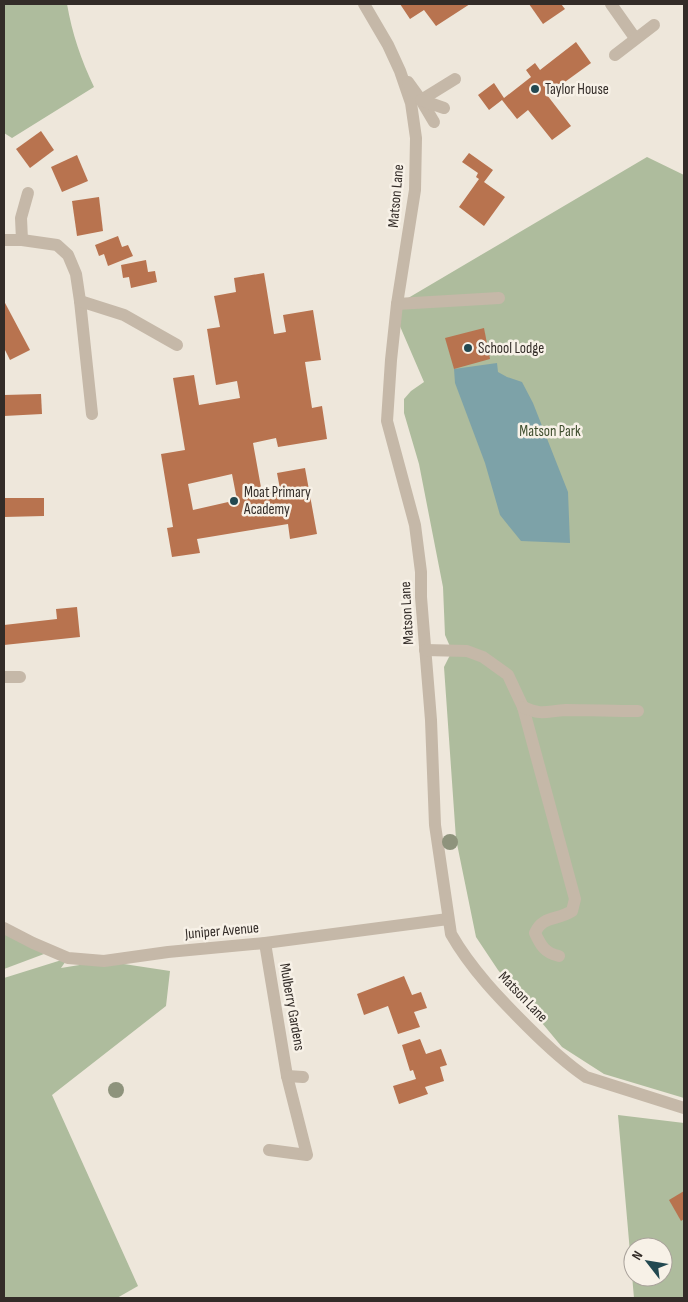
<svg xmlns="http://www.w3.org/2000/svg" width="688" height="1302" font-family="'Sofia Sans Condensed',sans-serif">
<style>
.green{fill:#aebc9d;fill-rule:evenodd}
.water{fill:#7da2a8}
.building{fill:#b8734f;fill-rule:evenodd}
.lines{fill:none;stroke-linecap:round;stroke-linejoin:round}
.minor{stroke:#c5b8a8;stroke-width:12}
.tree{fill:#8e937c}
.poi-dot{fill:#224850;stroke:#f7f1e7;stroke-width:2}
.labels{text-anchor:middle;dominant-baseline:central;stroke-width:5;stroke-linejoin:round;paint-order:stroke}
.poi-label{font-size:15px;fill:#332c28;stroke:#f7f1e7;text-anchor:start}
.street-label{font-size:15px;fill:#332c28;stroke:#f7f1e7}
.park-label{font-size:15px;fill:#3f4e2e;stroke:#f7f1e7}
</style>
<rect width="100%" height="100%" fill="#eee7db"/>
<!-- green -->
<g class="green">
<path d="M 4,4 L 67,4 C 72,33 81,60 94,87 L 12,138 L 4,133 Z"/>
<polygon points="647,157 684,175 684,1098 604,1074 562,1047 498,970 476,937 456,839 444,667 452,651 445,635 443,587 419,464 404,413 404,399 411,391 424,382 396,317 398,304"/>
<polygon points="4,931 44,954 4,969"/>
<polygon points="68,958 61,968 104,961 170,971 166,1006 52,1095 138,1286 117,1298 4,1298 4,978"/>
<path d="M 618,1115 L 684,1123 L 684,1298 L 634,1298 ZM 633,1247 L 663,1247 L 663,1277 L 633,1277 Z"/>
</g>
<!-- water -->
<polygon class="water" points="497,363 498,372 507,377 522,382 533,403 568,492 570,543 521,541 500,515 485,463 455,383 454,369"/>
<!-- building -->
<g class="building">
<polygon points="400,4 470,4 436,26 424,10 410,19"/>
<polygon points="529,4 561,4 565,9 543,24"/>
<polygon points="576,42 591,63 547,95 571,126 552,140 528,110 517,119 502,100 489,110 478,95 494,83 504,98 531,77 526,70 535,63 540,70"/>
<polygon points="41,131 54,150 30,168 16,149"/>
<polygon points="469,153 493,170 484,182 505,197 484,226 459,207 479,179 476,177 478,173 462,162"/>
<polygon points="77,155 88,181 62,192 51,167"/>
<polygon points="99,197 103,231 77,236 72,201"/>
<polygon points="118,236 122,247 128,245 133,256 108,266 104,254 99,256 95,245"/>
<polygon points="146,260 148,272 155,271 157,282 131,288 129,277 123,278 121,265"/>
<path d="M 264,273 L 274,334 L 286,332 L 283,315 L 313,310 L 321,360 L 305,362 L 312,408 L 322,406 L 327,439 L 278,447 L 276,438 L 253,443 L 262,493 L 280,489 L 277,473 L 305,468 L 317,534 L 290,539 L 288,524 L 197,539 L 200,553 L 172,557 L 167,528 L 173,527 L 161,454 L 185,450 L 173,378 L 194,375 L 199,405 L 240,398 L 237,381 L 216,385 L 207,329 L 220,327 L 214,296 L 236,292 L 234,278 ZM 232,474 L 237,500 L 193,510 L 188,484 Z"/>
<polygon points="4,301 30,350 10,360 4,348"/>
<polygon points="484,328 490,359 454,369 445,338"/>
<polygon points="41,394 42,414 4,416 4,395"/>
<polygon points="4,498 44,498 44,516 4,517"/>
<polygon points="77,607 80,637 4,645 4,625 57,619 56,609"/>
<polygon points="404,976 412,995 421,992 427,1008 414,1012 420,1027 398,1034 388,1006 364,1015 357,994"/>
<polygon points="420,1039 426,1054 441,1049 447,1065 440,1067 444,1081 425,1087 428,1094 399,1104 393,1086 416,1079 413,1070 410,1071 402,1045"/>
<polygon points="684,1191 684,1219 681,1221 669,1200"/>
</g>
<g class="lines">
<!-- minor -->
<g class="minor">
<path d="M 364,4 L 388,45 L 400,71 L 411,103 L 416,138 L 415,190 L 397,304 L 391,360 L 387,421 L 415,525 L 421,572 L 421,597 L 431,720 L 435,825 L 451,934 C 471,969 499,998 527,1026 C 546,1045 564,1062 586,1077 L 684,1108"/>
<polyline points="611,4 635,38"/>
<polyline points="615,55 654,25"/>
<polyline points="408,82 421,100 455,79"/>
<polyline points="421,100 434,122"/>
<polyline points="421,100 444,108"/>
<polyline points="4,240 22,240 57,245 68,255 76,274 80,301 92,414"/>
<polyline points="22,240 21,218 28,193"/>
<polyline points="80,301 124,315 177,345"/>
<polyline points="397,304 499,298"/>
<path d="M 425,650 L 467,651 L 483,657 L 508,675 L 523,707 L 575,899 L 572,911 C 557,921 543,915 535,933 C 541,946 545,953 559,956"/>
<polyline points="4,677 20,677"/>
<path d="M 523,707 C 543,716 546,711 566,710 C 590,710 614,711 638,711"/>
<polyline points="4,928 33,943 68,958 104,961 168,952 265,943 448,919"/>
<polyline points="265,943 287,1076 307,1155 269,1150"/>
<polyline points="287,1076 303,1077"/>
</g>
</g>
<!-- trees -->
<g class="tree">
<circle cx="450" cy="842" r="8"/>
<circle cx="116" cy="1090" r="8"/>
</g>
<!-- markers -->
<g class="poi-dot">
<circle cx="535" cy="89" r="5"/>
<circle cx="468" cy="348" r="5"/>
<circle cx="234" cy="501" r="5"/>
</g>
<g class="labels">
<!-- poi labels -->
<g class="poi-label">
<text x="545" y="89">Taylor House</text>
<text x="478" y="348">School Lodge</text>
<text x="244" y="492">Moat Primary<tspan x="244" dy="17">Academy</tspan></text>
</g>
<!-- street labels -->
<g class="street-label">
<text transform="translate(396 196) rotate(-85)">Matson Lane</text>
<text transform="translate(407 613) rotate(-93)">Matson Lane</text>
<text transform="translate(222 931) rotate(-5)">Juniper Avenue</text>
<text transform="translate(523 997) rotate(46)">Matson Lane</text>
<text transform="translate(292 1007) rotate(80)">Mulberry Gardens</text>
</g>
<!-- park labels -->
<g class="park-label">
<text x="550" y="431">Matson Park</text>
</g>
</g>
<!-- border -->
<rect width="688" height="1302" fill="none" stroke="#332c28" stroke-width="10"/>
<!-- north arrow -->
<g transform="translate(648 1262) rotate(301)"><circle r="24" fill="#f7f1e7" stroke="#a9a29b"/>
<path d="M0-4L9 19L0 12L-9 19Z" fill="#224850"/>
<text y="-8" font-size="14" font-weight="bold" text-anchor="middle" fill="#332c28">N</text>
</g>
</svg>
